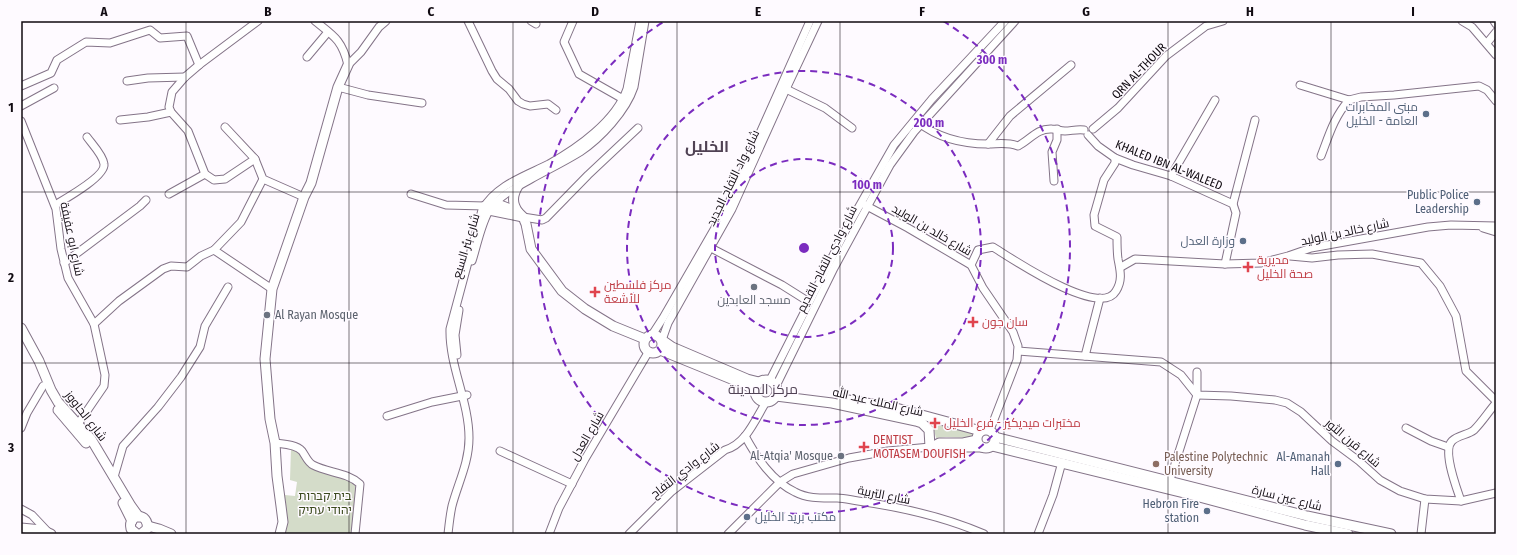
<svg xmlns="http://www.w3.org/2000/svg" width="1517" height="555" font-family="'Fira Sans Condensed',Cairo,'Noto Sans Hebrew',sans-serif">
<style>
.green{fill:#d4dcc9}
.lines{fill:none;stroke-linecap:round;stroke-linejoin:round}
.minor-casing{stroke:#847488;stroke-width:9}
.major-casing{stroke:#847488;stroke-width:11}
.minor{stroke:#fff;stroke-width:7}
.major{stroke:#fff;stroke-width:9}
.grid{fill:none;stroke:#100a11;stroke-width:1;stroke-opacity:0.55}
.ring{fill:none;stroke:#7b2cbf;stroke-width:2;stroke-dasharray:7 5}
.service-dot{fill:#5c6f8a;stroke:#fefaff;stroke-width:1.5}
.health-dot{fill:#e0444e;stroke:#fefaff;stroke-width:1.5}
.worship-dot{fill:#6b7280;stroke:#fefaff;stroke-width:1.5}
.education-dot{fill:#8d6e63;stroke:#fefaff;stroke-width:1.5}
.labels{text-anchor:middle;dominant-baseline:central;stroke-width:3;stroke-linejoin:round;paint-order:stroke}
.street-label{font-size:12px;fill:#100a11;stroke:#fefaff}
.service-label{font-size:12px;fill:#4e5e75;stroke:#fefaff;text-anchor:end}
.health-label{font-size:12px;fill:#be3a42;stroke:#fefaff;text-anchor:start}
.worship-label{font-size:12px;fill:#5b616d;stroke:#fefaff}
.education-label{font-size:12px;fill:#785e54;stroke:#fefaff;text-anchor:start}
.park-label{font-size:12px;fill:#3b4a1d;stroke:#fefaff}
.quarter-label{font-size:14px;fill:#504254;stroke:#fefaff}
.district-label{font-size:16px;font-weight:bold;fill:#504254;stroke:#fefaff}
.centre{fill:#7b2cbf;stroke:#fefaff;stroke-width:2}
.ring-label{font-size:12px;text-anchor:middle;font-weight:bold;fill:#7b2cbf;stroke:#fefaff;stroke-width:3;stroke-linejoin:round;paint-order:stroke}
.neatline{fill:none;stroke:#100a11;stroke-width:1.5}
.grid-label{font-size:13px;text-anchor:middle;font-weight:bold;fill:#100a11}
</style>
<rect width="100%" height="100%" fill="#fefaff"/>
<!-- green -->
<g class="green">
<polygon points="933,420 975,432 976,435 972,438 946,437 936,438 934,430 930,425"/>
<polygon points="291,448 301,455 309,467 347,478 356,486 357,496 352,534 284,534 285,529 285,495 295,496 297,482 290,480"/>
</g>
<g class="lines">
<defs>
<g id="minor">
<path d="M 315,21 C 334,36 342,40 348,65"/>
<polyline points="468,21 492,71 497,79 509,89 518,101 523,104 530,106 548,104 556,110"/>
<polyline points="531,21 536,24"/>
<polyline points="573,21 564,42 579,74 623,99"/>
<polyline points="1462,21 1472,27 1496,55"/>
<polyline points="1494,21 1496,24"/>
<polyline points="1487,43 1496,32"/>
<polyline points="307,57 328,32"/>
<polyline points="348,65 361,52 379,27 386,21"/>
<polyline points="127,81 148,78 185,77"/>
<polyline points="1300,85 1349,100 1361,97 1394,95 1479,86 1487,90 1496,101"/>
<polyline points="21,86 51,73 57,60 86,42 110,43 150,30 160,38 187,36 199,65"/>
<polyline points="338,87 368,95 422,103"/>
<polyline points="786,89 825,108 852,128"/>
<polyline points="21,106 54,88"/>
<polyline points="120,120 148,117 171,112"/>
<polyline points="21,121 56,209 61,249 68,278 94,324 105,375 104,386 78,424"/>
<path d="M 918,122 C 938,138 962,144 988,144 C 998,144 1008,142 1018,146 C 1030,140 1037,128 1052,129 C 1056,129 1060,131 1065,131 C 1071,131 1077,129 1084,130"/>
<polyline points="225,127 255,159 263,179 304,197"/>
<polyline points="1093,129 1118,108 1166,56 1206,26 1223,21"/>
<polyline points="1088,135 1098,146 1115,158 1133,165 1171,176 1233,204 1236,213 1225,264"/>
<polyline points="988,144 1010,116 1071,65"/>
<path d="M 1321,156 C 1329,135 1334,117 1349,100"/>
<polyline points="255,159 225,179 214,180 205,174 188,131 171,112 169,107 172,92 185,77 199,65 258,21"/>
<polyline points="1171,176 1215,100"/>
<polyline points="1054,181 1052,152 1057,140 1057,129"/>
<polyline points="169,194 205,174"/>
<polyline points="411,194 446,205 485,206"/>
<polyline points="863,204 908,228 971,265 983,288 1013,332 1018,346 1017,360 990,430"/>
<polyline points="1233,204 1255,120"/>
<path d="M 55,205 C 65,199 106,176 104,164 C 103,155 92,144 87,137"/>
<polyline points="523,217 542,220 546,218 588,175 638,128"/>
<polyline points="1483,228 1496,232"/>
<polyline points="711,248 782,285 809,302"/>
<polyline points="214,250 272,289"/>
<polyline points="1290,256 1312,258 1338,255 1372,254 1421,263 1440,286 1456,316 1466,371 1496,401"/>
<path d="M 472,261 C 477,246 481,223 490,209 C 500,195 517,187 531,179 C 547,170 564,162 580,152 C 601,138 626,111 634,87 L 645,21"/>
<polyline points="64,263 140,206 146,200"/>
<path d="M 971,265 L 978,250 L 993,247 C 1011,258 1100,319 1116,291 C 1123,280 1120,270 1118,259 C 1117,252 1117,244 1117,237 L 1095,226 L 1094,215 L 1104,180 L 1115,163 L 1115,158"/>
<polyline points="1121,267 1135,259 1225,264 1261,263 1288,256 1311,248 1428,227 1451,225 1496,226"/>
<polyline points="94,324 119,301 163,269 171,266 187,267 201,256 214,250 241,222 263,179"/>
<polyline points="652,335 663,318 727,207 810,21"/>
<polyline points="662,340 668,323 732,209 786,89 818,21"/>
<polyline points="1018,351 1161,362 1181,375 1197,395 1231,396 1275,400 1287,403 1301,412 1332,441 1359,461 1380,480 1400,491 1425,499 1461,501 1496,493"/>
<polyline points="457,355 455,335 459,310"/>
<polyline points="1085,356 1100,298"/>
<polyline points="770,380 848,226 894,145 932,99 1005,21"/>
<polyline points="776,386 834,268 890,165 914,132 1015,21"/>
<polyline points="387,416 432,402 467,395"/>
<polyline points="21,428 27,413 43,386"/>
<polyline points="1406,428 1431,441 1448,447"/>
<path d="M 745,436 C 757,458 772,481 795,492 C 808,499 822,498 837,498 C 844,498 851,500 858,501 C 900,507 945,517 984,534"/>
<path d="M 275,443 C 282,444 296,444 302,451 C 305,455 308,463 313,465 C 328,473 347,472 360,484 L 355,534"/>
<polyline points="500,451 572,484"/>
<polyline points="114,477 123,446 158,407 181,377 200,347 205,326 228,287"/>
<polyline points="1168,486 1197,395 1197,372"/>
<path d="M 1461,501 C 1457,489 1442,451 1452,441 C 1458,435 1468,435 1474,430 C 1482,422 1489,411 1496,403"/>
<polyline points="21,509 32,515 48,532"/>
<path d="M 448,534 C 449,525 450,515 452,506 C 458,483 469,463 469,438 C 469,401 449,366 450,329 L 482,210 C 496,185 525,176 549,164 C 578,148 616,121 627,89 L 640,21"/>
<polyline points="549,534 559,508 585,459 649,351"/>
<path d="M 629,534 L 671,492 L 725,450 C 746,444 755,420 766,402"/>
<polyline points="728,534 780,482 793,474 849,458 888,451 930,447 939,442 963,442 977,439"/>
<polyline points="1038,534 1053,495 1062,462"/>
<polyline points="1421,534 1425,499"/>
</g>
<g id="major">
<path d="M 518,212 C 512,203 512,196 518,186"/>
<polyline points="523,217 489,210 485,206 495,203 518,212 523,217 526,224 531,249 562,291 585,309 613,326 645,339"/>
<polyline points="21,328 39,361 51,390 58,402 91,439 131,506 139,517"/>
<circle cx="653" cy="344" r="9"/>
<polyline points="662,340 672,347 747,379 759,382"/>
<polyline points="660,350 746,385 755,391"/>
<circle cx="766" cy="391" r="11"/>
<polyline points="776,396 832,403 916,421 922,423 929,430 930,447 982,447"/>
<polyline points="842,399 896,408 981,431"/>
<polyline points="58,410 86,443"/>
<circle cx="986" cy="439" r="9"/>
<polyline points="995,437 1307,516 1391,534"/>
<polyline points="992,446 1188,494 1305,525 1348,534"/>
<polyline points="123,503 132,521"/>
<polyline points="148,526 159,529 171,534"/>
<polyline points="21,528 42,530 51,534"/>
<path d="M 137,534 L 131,529 C 127,513 150,512 147,529 L 141,534"/>
<polyline points="280,534 283,522 281,506 277,476 275,443 270,419 265,359 272,289 304,197 311,183 338,87 348,65"/>
</g>
</defs>
<!-- minor casing -->
<use href="#minor" class="minor-casing"/>
<!-- major casing -->
<use href="#major" class="major-casing"/>
<!-- minor -->
<use href="#minor" class="minor"/>
<!-- major -->
<use href="#major" class="major"/>
</g>
<!-- grid -->
<path class="grid" d="M 186,21 L 186,534M 349,21 L 349,534M 513,21 L 513,534M 677,21 L 677,534M 840,21 L 840,534M 1004,21 L 1004,534M 1168,21 L 1168,534M 1331,21 L 1331,534M 21,192 L 1496,192M 21,363 L 1496,363"/>
<!-- distance rings -->
<g class="ring">
<circle cx="804" cy="248" r="89"/>
<circle cx="804" cy="248" r="177"/>
<path d="M943 21A266 266 0 1 1 665 21"/>
</g>
<!-- markers -->
<g class="service-dot">
<circle cx="1426" cy="114" r="4"/>
<circle cx="1477" cy="202" r="4"/>
<circle cx="1243" cy="241" r="4"/>
<circle cx="1338" cy="464" r="4"/>
<circle cx="1207" cy="511" r="4"/>
<circle cx="747" cy="517" r="4"/>
</g>
<g class="health-dot">
<path d="M1246 261h4v4h4v4h-4v4h-4v-4h-4v-4h4z"/>
<path d="M593 286h4v4h4v4h-4v4h-4v-4h-4v-4h4z"/>
<path d="M971 316h4v4h4v4h-4v4h-4v-4h-4v-4h4z"/>
<path d="M933 417h4v4h4v4h-4v4h-4v-4h-4v-4h4z"/>
<path d="M862 441h4v4h4v4h-4v4h-4v-4h-4v-4h4z"/>
</g>
<g class="worship-dot">
<circle cx="754" cy="287" r="4"/>
<circle cx="267" cy="315" r="4"/>
<circle cx="841" cy="456" r="4"/>
</g>
<circle class="education-dot" cx="1156" cy="464" r="4"/>
<g class="labels">
<!-- street labels -->
<g class="street-label">
<text transform="translate(1139 71) rotate(-46)">QRN AL-THOUR</text>
<text transform="translate(1169 165) rotate(22)">KHALED IBN AL-WALEED</text>
<text transform="translate(733 178) rotate(-64)">شارع واد التفاح الجديد</text>
<text transform="translate(932 230) rotate(30)">شارع خالد بن الوليد</text>
<text transform="translate(1345 232) rotate(-12)">شارع خالد بن الوليد</text>
<text transform="translate(72 239) rotate(78)">شارع ابو عفيفة</text>
<text transform="translate(466 246) rotate(-73)">شارع بئر السبع</text>
<text transform="translate(827 259) rotate(-63)">شارع وادي التفاح القديم</text>
<text transform="translate(878 402) rotate(13)">شارع الملك عبد الله</text>
<text transform="translate(86 416) rotate(52)">شارع الحاووز</text>
<text transform="translate(587 436) rotate(-60)">شارع العدل</text>
<text transform="translate(1353 443) rotate(40)">شارع قرن الثور</text>
<text transform="translate(685 470) rotate(-38)">شارع وادي التفاح</text>
<text transform="translate(884 495) rotate(11)">شارع التربية</text>
<text transform="translate(1287 498) rotate(14)">شارع عين سارة</text>
</g>
<!-- service labels -->
<g class="service-label">
<text x="1418" y="107">مبنى المخابرات<tspan x="1418" dy="14">العامة - الخليل</tspan></text>
<text x="1469" y="195">Public Police<tspan x="1469" dy="14">Leadership</tspan></text>
<text x="1235" y="241">وزارة العدل</text>
<text x="1330" y="457">Al-Amanah<tspan x="1330" dy="14">Hall</tspan></text>
<text x="1199" y="504">Hebron Fire<tspan x="1199" dy="14">station</tspan></text>
<text x="755" y="517" text-anchor="start">مكتب بريد الخليل</text>
</g>
<!-- health labels -->
<g class="health-label">
<text x="1257" y="260">مديرية<tspan x="1257" dy="14">صحة الخليل</tspan></text>
<text x="604" y="285">مركز فلسطين<tspan x="604" dy="14">للأشعة</tspan></text>
<text x="982" y="322">سان جون</text>
<text x="944" y="423">مختبرات ميديكير - فرع الخليل</text>
<text x="873" y="440">DENTIST<tspan x="873" dy="14">MOTASEM DOUFISH</tspan></text>
</g>
<!-- worship labels -->
<g class="worship-label">
<text x="754" y="300">مسجد العابدين</text>
<text x="275" y="315" text-anchor="start">Al Rayan Mosque</text>
<text x="833" y="456" text-anchor="end">Al-Atqia' Mosque</text>
</g>
<!-- education labels -->
<g class="education-label">
<text x="1164" y="457">Palestine Polytechnic<tspan x="1164" dy="14">University</tspan></text>
</g>
<!-- park labels -->
<g class="park-label">
<text x="325" y="496">בית קברות<tspan x="325" dy="14">יהודי עתיק</tspan></text>
</g>
<!-- quarter labels -->
<g class="quarter-label">
<text x="763" y="389">مركز المدينة</text>
</g>
<!-- district labels -->
<g class="district-label">
<text x="707" y="146">الخليل</text>
</g>
</g>
<circle cx="804" cy="248" r="6" class="centre"/>
<g class="ring-label">
<text x="992" y="64">300 m</text>
<text x="929" y="127">200 m</text>
<text x="867" y="189">100 m</text>
</g>
<!-- border -->
<rect width="1517" height="555" fill="none" stroke="#fefaff" stroke-width="44"/>
<rect x="22" y="22" width="1473" height="511" class="neatline"/>
<g class="grid-label">
<text x="104" y="16">A</text>
<text x="268" y="16">B</text>
<text x="431" y="16">C</text>
<text x="595" y="16">D</text>
<text x="758" y="16">E</text>
<text x="922" y="16">F</text>
<text x="1086" y="16">G</text>
<text x="1250" y="16">H</text>
<text x="1413" y="16">I</text>
<text x="11" y="112">1</text>
<text x="11" y="282">2</text>
<text x="11" y="452">3</text>
</g>
</svg>
